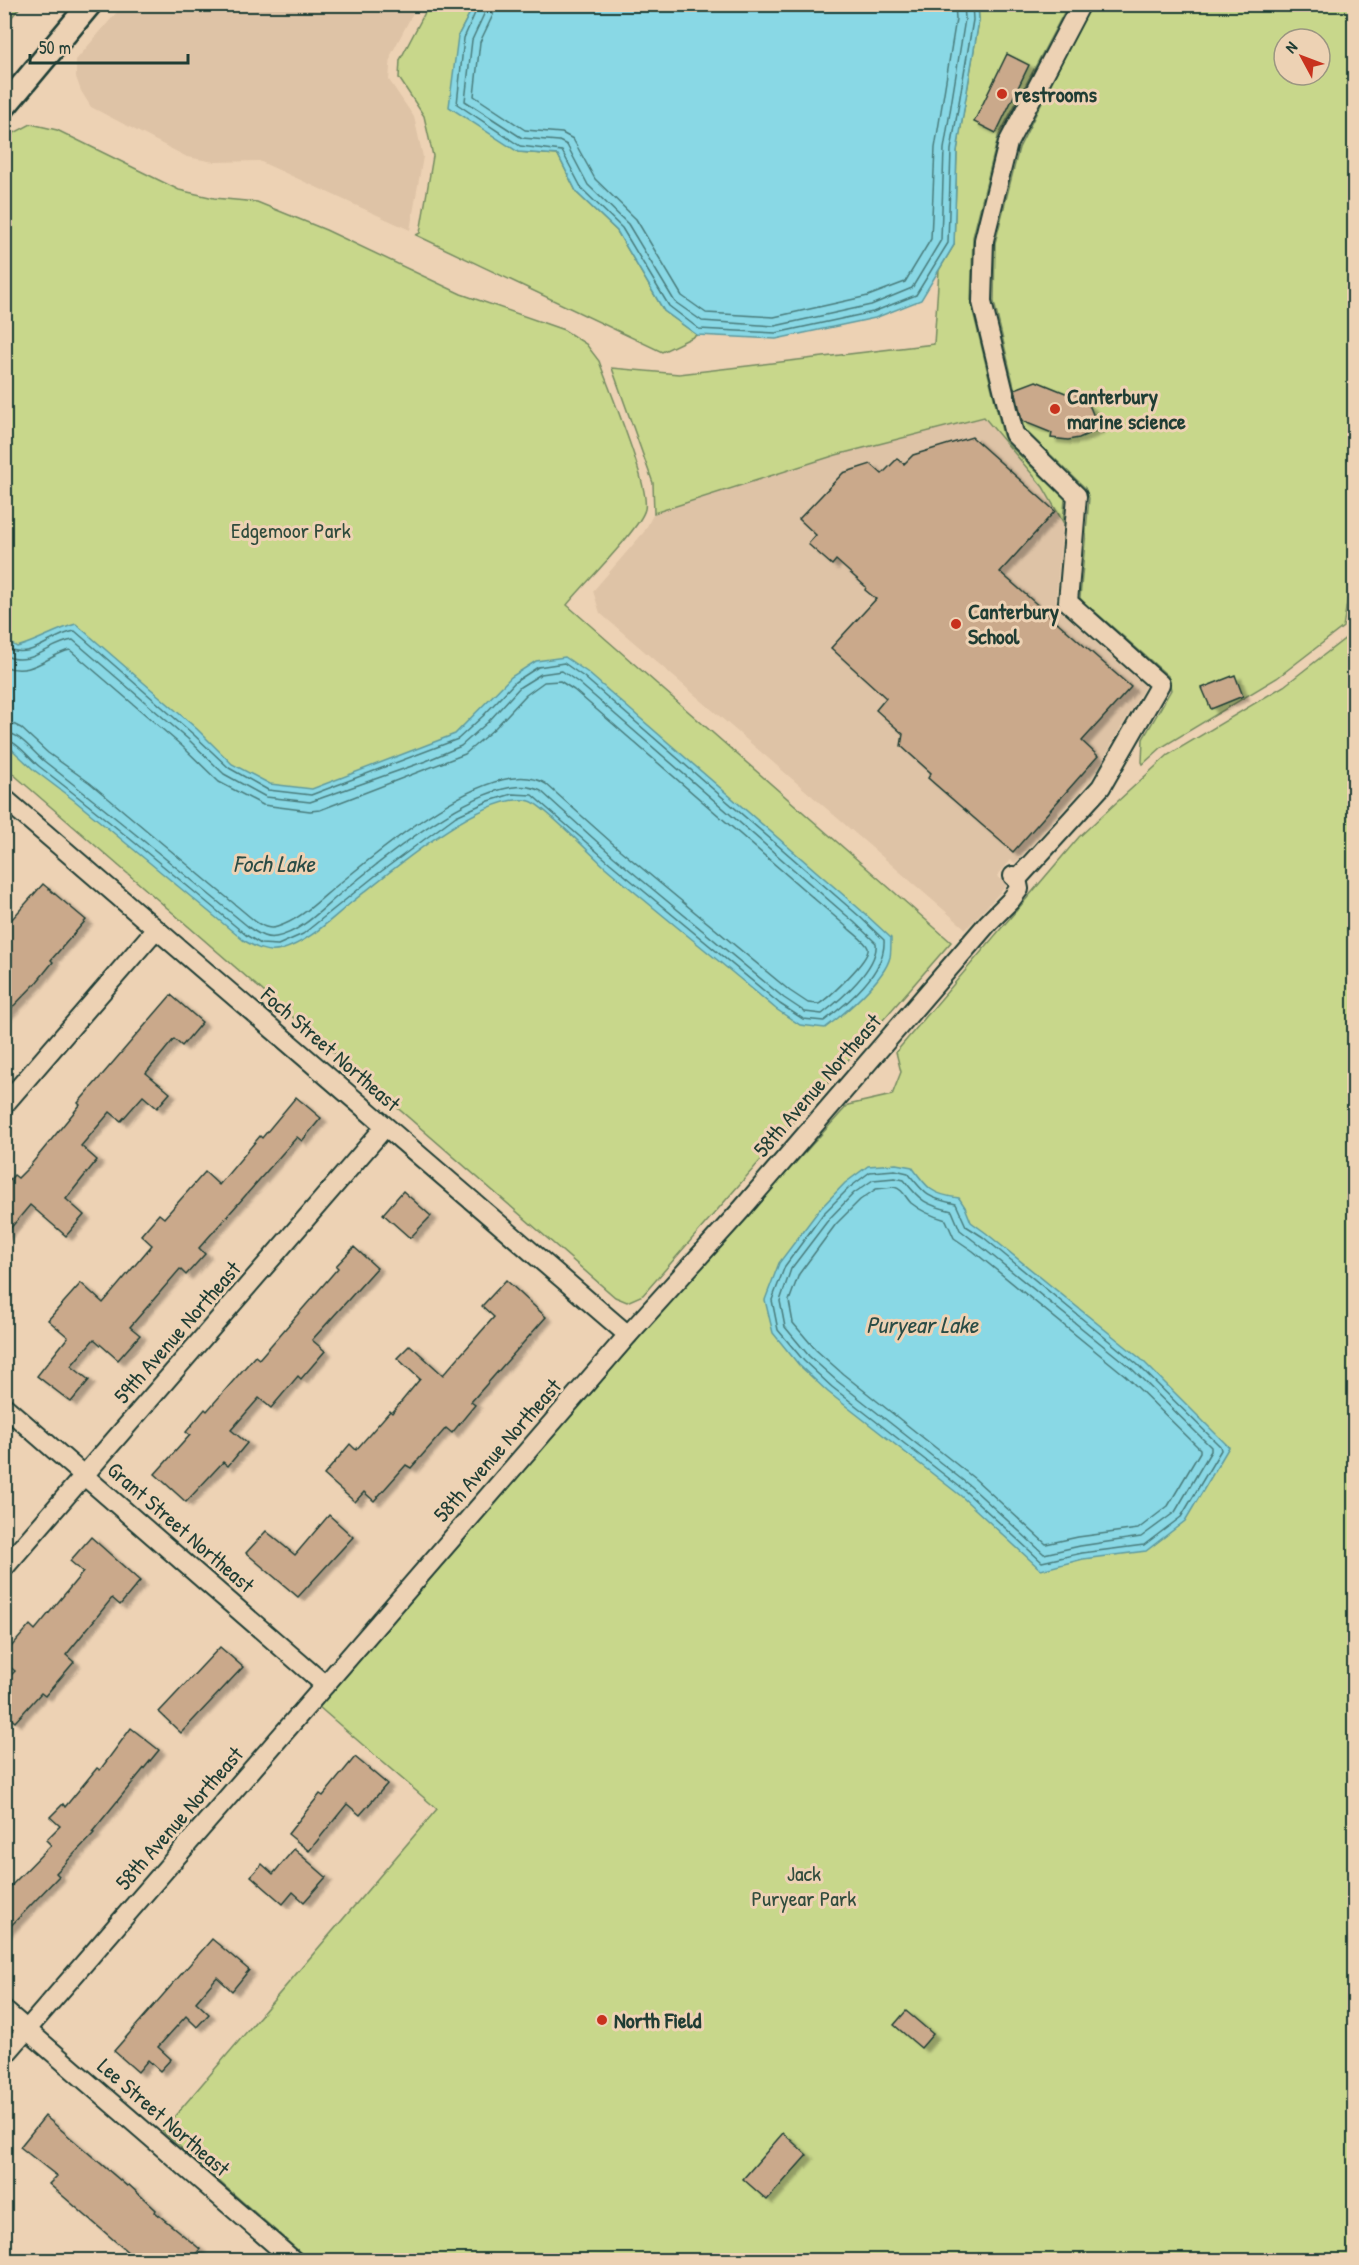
<svg xmlns="http://www.w3.org/2000/svg" width="1359" height="2265" font-family="'Patrick Hand',sans-serif">
<style>
.built{fill:#dec3a6}
.green{fill:#c8d78b;stroke:#748a60;stroke-width:1.5;fill-rule:evenodd}
.water{fill:#89d8e5;stroke:#5f9a9e;stroke-width:1.5}
.lines{fill:none;stroke-linecap:round;stroke-linejoin:round}
.shore{stroke:#497b7b;stroke-width:1.5}
.building{fill:#caa98b;stroke:#1f3d34;stroke-width:1.5;filter:url(#shadow)}
.minor-casing{stroke:#1f3d34;stroke-width:22}
.tertiary-casing{stroke:#1f3d34;stroke-width:27}
.minor{stroke:#edd2b4;stroke-width:18}
.tertiary{stroke:#edd2b4;stroke-width:22}
.poi-dot{fill:#c8321e;stroke:#edd2b4;stroke-width:2}
.labels{text-anchor:middle;dominant-baseline:central;stroke-width:6;stroke-linejoin:round;paint-order:stroke}
.poi-label{font-size:22px;font-weight:bold;fill:#1f3d34;stroke:#edd2b4;text-anchor:start}
.park-label{font-size:22px;fill:#304c3d;stroke:#edd2b4}
.street-label{font-size:22px;fill:#1f3d34;stroke:#edd2b4}
.water-label{font-size:24px;font-style:italic;fill:#2a4c46;stroke:#edd2b4}
</style>
<defs>
<filter id="shadow"><feDropShadow dx="6" dy="4" stdDeviation="1.5" flood-color="#0004"/></filter>
</defs>
<rect width="100%" height="100%" fill="#edd2b4"/>
<filter id="ink" filterUnits="userSpaceOnUse"><feTurbulence type="fractalNoise" baseFrequency=".0167" numOctaves="2"/><feDisplacementMap in="SourceGraphic" scale="12" xChannelSelector="R" yChannelSelector="G"/><feConvolveMatrix kernelMatrix="1 2 1 2 8 2 1 2 1" color-interpolation-filters="sRGB"/></filter>
<g filter="url(#ink)">
<!-- built -->
<g class="built">
<polygon points="123,5 417,5 391,55 389,80 414,117 423,157 410,230 259,161 214,162 187,157 91,107 81,91 76,77 76,60"/>
<polygon points="984,417 1043,487 1063,522 1056,599 1060,610 1145,686 1091,780 1015,863 1011,860 997,876 1007,885 966,929 600,613 593,591 644,532 654,513 660,510 836,455"/>
</g>
<!-- green -->
<g class="green">
<polygon points="5,4 22,5 5,25 4,5"/>
<polygon points="429,5 474,5 458,36 518,152 558,155 577,193 617,231 664,311 697,335 662,352 416,235 420,233 433,156 424,116 399,78 400,60"/>
<polygon points="978,5 1068,5 998,137 973,237 971,303 1003,435 1006,442 1065,499 1063,522 1043,487 984,417 836,455 654,513 653,483 612,368 679,374 934,344 939,270 954,245 957,151 979,20"/>
<path d="M 1090,5 L 1354,5 L 1354,560 L 1343,627 L 1277,678 L 1162,747 L 1143,764 L 1142,762 L 1143,739 L 1171,690 L 1168,676 L 1093,610 L 1090,609 L 1080,598 L 1089,498 L 1085,488 L 1024,429 L 994,302 L 995,243 L 1019,148 ZM 1284,39 L 1320,39 L 1320,75 L 1284,75 Z"/>
<path d="M 31,124 L 57,130 L 179,190 L 214,198 L 257,202 L 326,230 L 461,294 L 564,330 L 586,344 L 599,361 C 609,389 650,486 645,509 C 641,528 582,586 567,605 L 951,942 L 643,1295 L 627,1302 L 615,1297 L 5,767 L 4,144 L 14,133 Z"/>
<polygon points="1354,618 1354,2260 309,2260 162,2131 437,1809 319,1707 689,1280 848,1105 892,1095 901,1072 896,1052 1079,837 1168,755 1284,686 1352,633"/>
</g>
<!-- water -->
<g class="water">
<polygon points="474,5 978,5 979,20 957,151 954,245 921,300 875,318 776,339 697,335 664,311 617,231 577,193 558,155 518,152 449,107 458,36"/>
<path d="M 76,624 L 197,729 L 232,764 L 270,784 L 312,789 L 455,734 L 511,677 L 536,661 L 565,657 L 587,672 L 863,912 L 891,938 C 891,944 891,952 890,957 C 885,979 843,1015 825,1028 L 800,1025 L 776,1009 C 720,961 661,915 605,867 C 592,855 542,804 530,801 C 487,788 386,875 352,902 C 330,920 309,942 281,950 C 267,954 255,947 243,940 L 75,801 L 34,770 L 5,743 L 5,640 L 17,647 C 38,641 55,630 76,624 Z"/>
<path d="M 896,1164 L 912,1167 C 927,1188 932,1195 959,1198 L 965,1207 L 971,1222 L 986,1233 L 1141,1359 L 1229,1447 L 1185,1521 L 1146,1551 L 1083,1559 L 1041,1570 L 961,1496 L 828,1392 L 799,1365 L 773,1333 L 765,1300 L 779,1263 L 819,1210 L 845,1183 L 868,1166 Z"/>
</g>
<g class="lines">
<!-- shore -->
<g class="shore">
<polyline points="479,4 464,38 457,104 520,146 562,151 582,189 622,228 669,306 699,329 776,333 873,312 916,295 948,243 951,150 973,20 972,4"/>
<polyline points="486,4 485,12 472,40 465,101 522,138 559,141 567,145 588,185 628,224 675,302 702,321 775,326 871,305 912,288 941,240 944,149 965,19 964,4"/>
<polyline points="495,4 493,15 480,42 474,96 525,130 562,133 573,139 595,179 636,219 682,296 706,313 774,317 868,296 905,282 931,239 935,148 956,19 955,4"/>
<path d="M 4,647 C 32,662 49,635 75,631 L 193,734 L 229,768 L 268,790 L 311,795 L 458,739 L 483,716 L 515,682 L 538,667 L 564,663 L 584,677 L 859,916 L 884,940 C 886,972 848,1003 824,1021 L 803,1019 L 780,1004 L 610,863 L 532,795 L 512,794 L 489,801 L 456,816 L 375,876 L 303,934 L 278,945 L 261,944 L 246,935 C 178,878 110,821 40,767 C 30,759 17,741 4,739"/>
<path d="M 4,655 C 30,669 49,643 73,640 L 188,739 L 224,774 L 266,797 L 310,802 L 426,761 L 461,746 L 488,722 L 520,687 L 541,674 L 562,671 L 579,683 L 854,922 L 876,943 C 879,967 840,1000 822,1014 L 805,1012 L 784,998 L 614,857 L 541,791 C 493,764 377,864 340,894 C 322,909 300,933 276,937 C 266,939 259,934 251,929 C 182,872 114,816 44,761 C 33,752 20,733 4,732"/>
<path d="M 4,666 C 31,678 49,654 70,650 L 182,746 L 219,782 L 263,805 L 310,811 L 320,810 L 465,754 L 495,728 L 526,695 L 544,682 L 560,681 L 574,690 L 848,928 C 853,933 866,942 868,948 C 871,959 828,998 819,1004 L 808,1003 L 790,991 L 620,850 L 546,784 C 495,751 380,851 340,883 C 321,898 301,920 277,927 C 269,930 263,926 256,922 L 90,783 L 48,753 L 21,728 L 13,724 L 4,723"/>
<path d="M 895,1170 L 908,1173 C 926,1196 928,1198 956,1204 L 966,1226 L 983,1237 L 1137,1364 L 1220,1446 L 1221,1450 L 1181,1517 L 1144,1545 L 1082,1553 L 1042,1562 L 965,1491 L 832,1387 L 804,1361 L 778,1330 L 772,1300 L 785,1266 L 823,1214 L 849,1188 L 870,1172 Z"/>
<path d="M 895,1178 L 904,1180 C 920,1201 926,1205 952,1211 L 960,1230 L 978,1244 L 1132,1369 L 1211,1447 L 1211,1451 L 1175,1512 L 1141,1537 L 1080,1546 L 1044,1554 L 970,1486 L 837,1381 L 809,1356 L 785,1327 L 780,1301 L 791,1269 L 829,1219 L 854,1193 L 873,1180 Z"/>
<path d="M 894,1187 C 903,1189 905,1197 911,1203 C 922,1212 932,1216 946,1220 L 954,1238 L 973,1251 L 1126,1376 L 1200,1449 L 1200,1452 L 1168,1506 L 1138,1529 L 1078,1537 L 1046,1544 L 975,1479 L 843,1374 L 816,1350 L 793,1323 L 789,1301 L 799,1274 L 836,1224 L 860,1200 L 876,1189 Z"/>
</g>
</g>
<!-- building -->
<g class="building">
<polygon points="1007,54 1029,65 996,133 974,122"/>
<polygon points="1036,381 1068,394 1070,389 1090,407 1099,429 1079,438 1068,440 1051,438 1052,433 1022,421 1015,389"/>
<polygon points="972,437 1055,511 1000,572 1131,687 1082,741 1098,756 1013,852 928,778 931,773 901,746 903,734 876,710 886,698 831,648 876,599 865,590 866,587 836,560 832,565 808,544 816,535 799,519 843,473 871,464 882,474 897,459 904,464 913,455"/>
<polygon points="1235,675 1243,696 1211,709 1202,688"/>
<polygon points="43,884 86,920 51,960 53,962 36,983 4,1016 4,928"/>
<polygon points="171,995 202,1022 182,1046 174,1039 146,1073 170,1093 157,1108 143,1096 121,1121 110,1112 81,1146 97,1160 66,1199 84,1215 66,1236 30,1205 4,1236 4,1186 14,1175 18,1178 28,1168 80,1105 78,1103"/>
<polygon points="296,1097 321,1118 302,1141 297,1137 199,1248 205,1254 186,1275 180,1269 130,1327 140,1335 118,1360 94,1339 71,1366 89,1380 71,1402 37,1376 68,1337 48,1320 81,1283 103,1303 152,1245 141,1235 159,1214 164,1218 205,1172 219,1185 260,1136 262,1138"/>
<polygon points="403,1191 431,1216 410,1238 383,1214"/>
<polygon points="354,1247 377,1268 312,1340 325,1351 301,1379 298,1376 271,1408 259,1398 231,1430 247,1443 228,1466 223,1462 186,1502 155,1474 190,1435 186,1432 205,1409 207,1411 255,1356 259,1359 338,1268 336,1266"/>
<polygon points="506,1280 546,1317 471,1402 475,1405 452,1433 446,1428 411,1468 406,1465 374,1501 364,1492 355,1502 324,1475 350,1444 356,1450 390,1411 392,1413 420,1379 397,1358 410,1345 443,1375 494,1317 482,1306"/>
<polygon points="329,1515 353,1537 298,1597 246,1553 266,1531 295,1555"/>
<polygon points="91,1537 140,1581 120,1605 112,1598 66,1655 74,1662 45,1696 41,1693 15,1722 4,1713 4,1682 15,1671 4,1662 4,1655 30,1625 35,1630 83,1572 70,1561"/>
<polygon points="220,1647 243,1667 181,1733 159,1712"/>
<polygon points="131,1728 159,1750 92,1832 94,1833 56,1873 59,1876 4,1933 4,1893 51,1845 46,1840 60,1826 50,1817 63,1804 65,1807 97,1768 100,1770"/>
<polygon points="355,1757 387,1784 360,1815 347,1804 309,1851 288,1834 320,1794 323,1796"/>
<polygon points="294,1849 326,1877 304,1902 293,1892 283,1904 251,1876 262,1864 273,1874"/>
<polygon points="212,1939 249,1970 232,1991 217,1977 196,2002 209,2014 197,2027 186,2016 158,2047 171,2059 160,2071 148,2060 138,2072 114,2051"/>
<polygon points="906,2011 933,2034 921,2048 894,2025"/>
<polygon points="45,2116 127,2186 129,2185 156,2210 155,2212 200,2249 191,2260 137,2260 49,2184 57,2176 20,2147"/>
<polygon points="783,2133 807,2155 767,2200 743,2179"/>
</g>
<g class="lines">
<defs>
<g id="minor">
<polyline points="4,798 628,1335"/>
<polyline points="1017,879 1101,787 1160,684 1068,602 1077,496 1014,434 982,302 984,240 1008,143 1081,4"/>
<polyline points="4,1105 156,929"/>
<polyline points="4,1406 325,1685"/>
<polyline points="4,1568 385,1127"/>
<polyline points="4,2010 293,2260"/>
<polyline points="4,2056 628,1335 741,1210 988,923 1010,901 1019,889 1017,879 1013,876"/>
</g>
<polyline id="tertiary" points="4,107 90,4"/>
</defs>
<!-- minor casing -->
<use href="#minor" class="minor-casing"/>
<!-- tertiary casing -->
<use href="#tertiary" class="tertiary-casing"/>
<!-- minor -->
<use href="#minor" class="minor"/>
<!-- tertiary -->
<use href="#tertiary" class="tertiary"/>
</g>
</g>
<!-- markers -->
<g class="poi-dot">
<circle cx="1002" cy="94" r="6"/>
<circle cx="1055" cy="409" r="6"/>
<circle cx="956" cy="624" r="6"/>
<circle cx="602" cy="2020" r="6"/>
</g>
<g class="labels">
<!-- poi labels -->
<g class="poi-label">
<text x="1014" y="94">restrooms</text>
<text x="1067" y="396">Canterbury<tspan x="1067" dy="25">marine science</tspan></text>
<text x="968" y="611">Canterbury<tspan x="968" dy="25">School</tspan></text>
<text x="614" y="2020">North Field</text>
</g>
<!-- park labels -->
<g class="park-label">
<text x="291" y="530">Edgemoor Park</text>
<text x="804" y="1873">Jack<tspan x="804" dy="25">Puryear Park</tspan></text>
</g>
<!-- street labels -->
<g class="street-label">
<text transform="translate(331 1049) rotate(41)">Foch Street Northeast</text>
<text transform="translate(817 1085) rotate(-49)">58th Avenue Northeast</text>
<text transform="translate(177 1332) rotate(-49)">59th Avenue Northeast</text>
<text transform="translate(497 1450) rotate(-49)">58th Avenue Northeast</text>
<text transform="translate(181 1527) rotate(41)">Grant Street Northeast</text>
<text transform="translate(179 1818) rotate(-49)">58th Avenue Northeast</text>
<text transform="translate(164 2117) rotate(41)">Lee Street Northeast</text>
</g>
<!-- water labels -->
<g class="water-label">
<text x="274" y="863">Foch Lake</text>
<text x="922" y="1324">Puryear Lake</text>
</g>
</g>
<!-- margin -->
<rect width="1359" height="2265" fill="none" stroke="#edd2b4" stroke-width="24"/>
<rect x="12" y="12" width="1335" height="2241" fill="none" stroke="#1f3d34" stroke-width="2" filter="url(#ink)"/>
<!-- north arrow -->
<g transform="translate(1302 57) rotate(311)"><circle r="28" fill="#edd2b4" stroke="#9b9681" stroke-width="1.5"/>
<path d="M0-4.5L10 22L0 15L-10 22Z" fill="#c8321e"/>
<text y="-9" font-size="16" font-weight="bold" text-anchor="middle" fill="#1f3d34">N</text>
</g>
<!-- scale -->
<path d="M30 54v9h158v-9" fill="none" stroke="#1f3d34" stroke-width="3"/>
<text x="39" y="54" font-size="18" fill="#1f3d34" stroke="#edd2b4" stroke-width="4.5" paint-order="stroke">50 m</text>
</svg>
